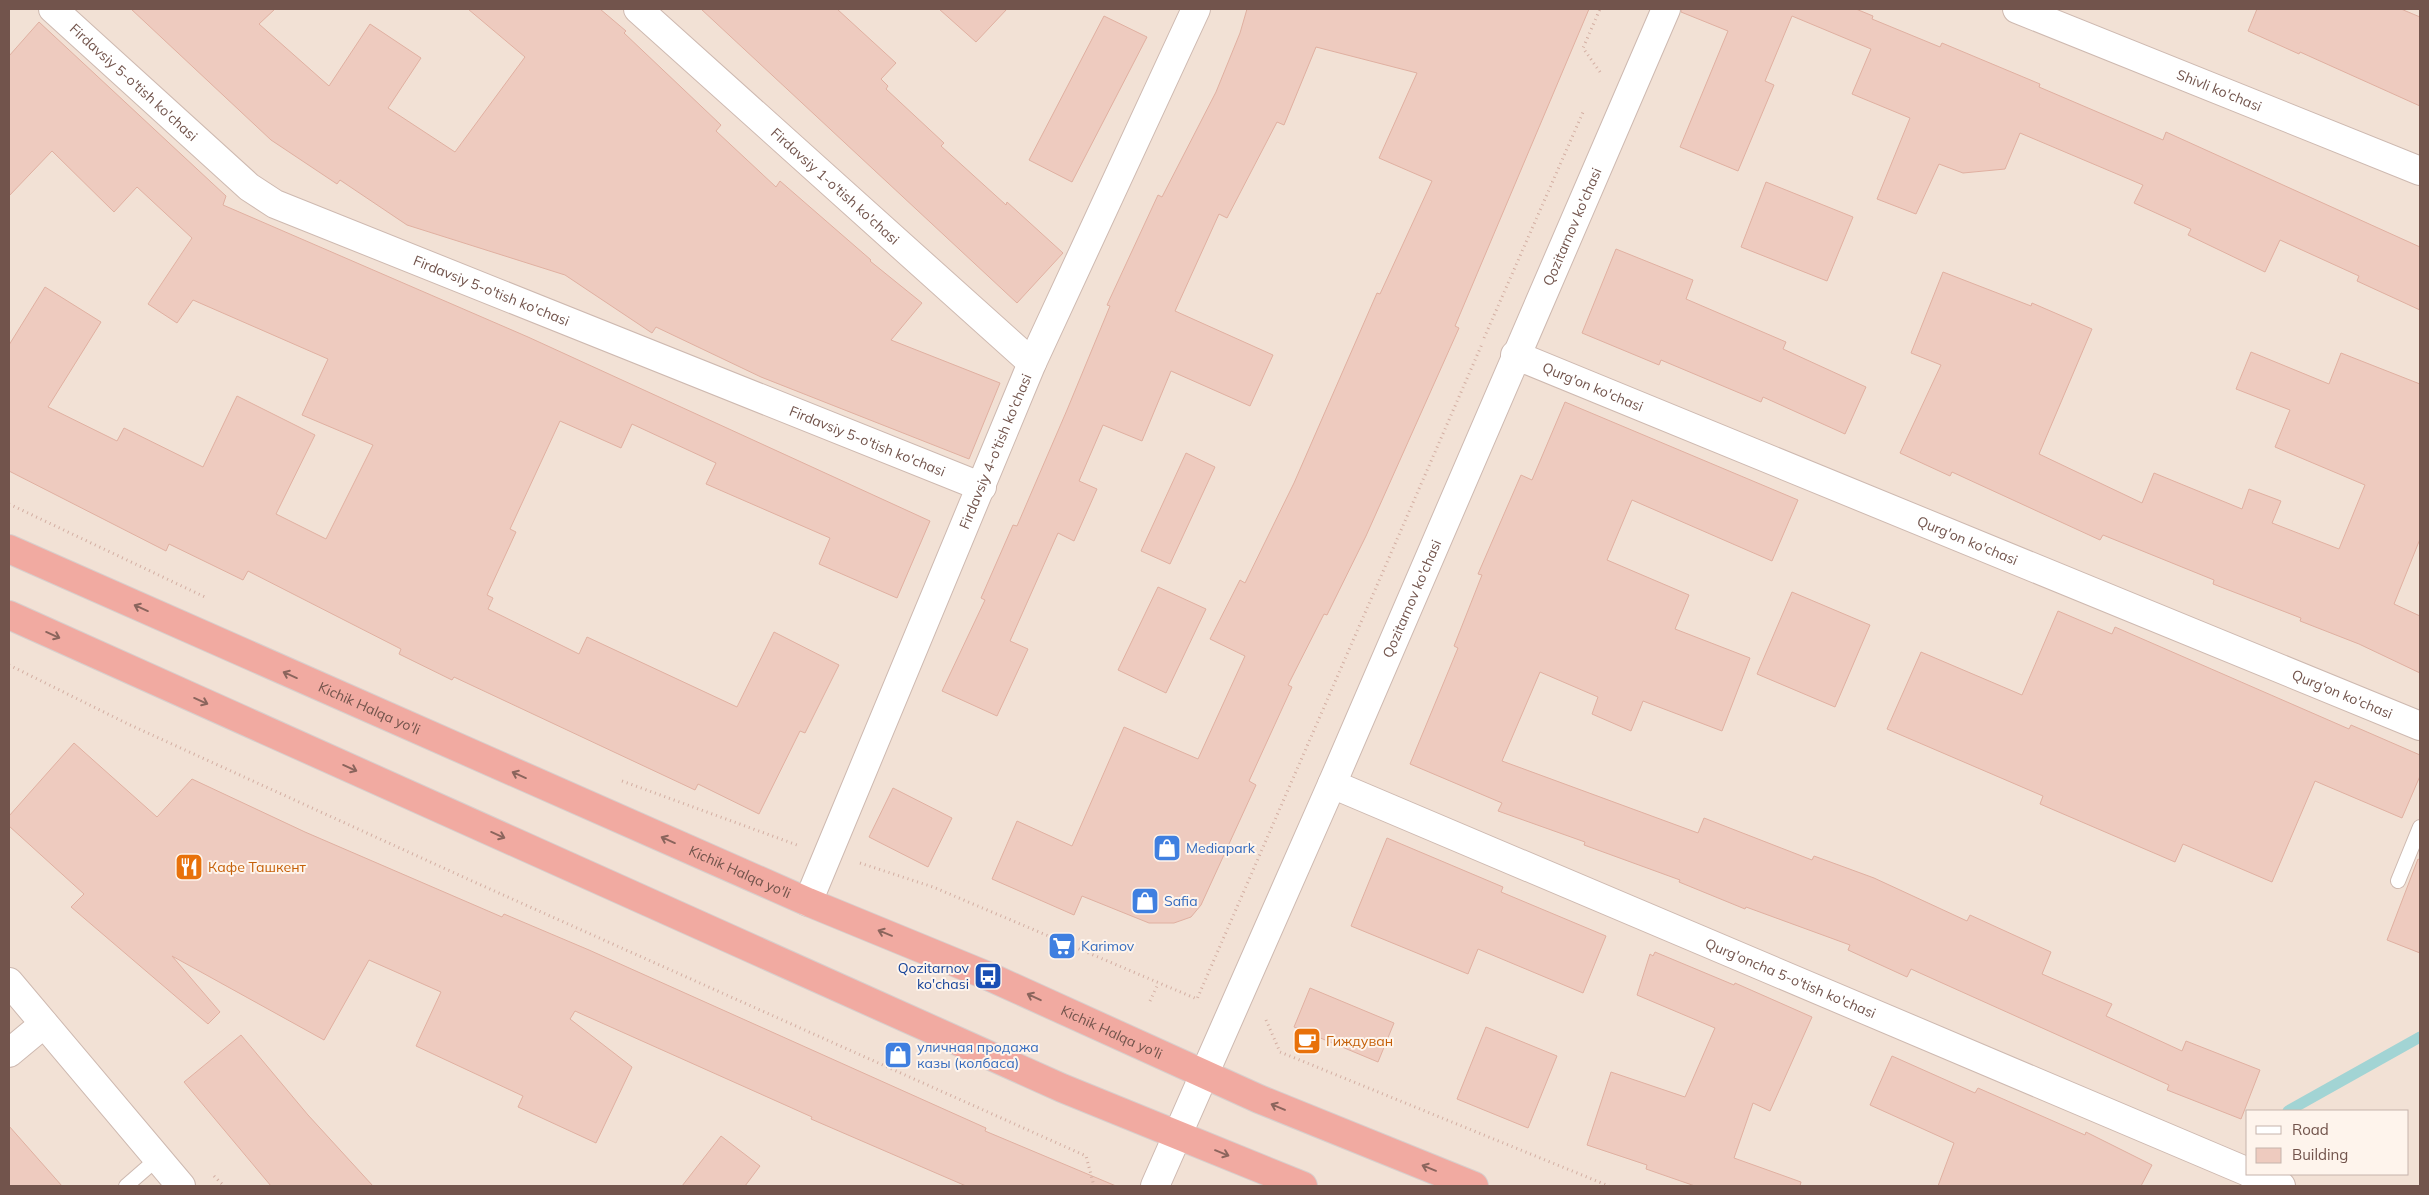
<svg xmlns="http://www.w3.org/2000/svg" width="2429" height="1195" font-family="Mulish,sans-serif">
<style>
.residential{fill:#f2e1d5;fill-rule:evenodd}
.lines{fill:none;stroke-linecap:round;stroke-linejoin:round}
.stream{stroke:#a2d4d4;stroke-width:11}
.building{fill:#eecbbf;stroke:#e0b0a1}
.lane-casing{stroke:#ceb9b0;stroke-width:16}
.street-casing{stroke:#ceb9b0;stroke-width:30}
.highway-casing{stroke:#d8cfcd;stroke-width:30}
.path{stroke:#d3aea2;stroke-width:3;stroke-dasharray:1 4;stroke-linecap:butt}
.lane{stroke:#fff;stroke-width:14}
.street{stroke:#fff;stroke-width:28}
.highway{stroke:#f1aaa1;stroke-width:28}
.oneway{stroke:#8b655d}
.labels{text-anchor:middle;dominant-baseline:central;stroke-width:4;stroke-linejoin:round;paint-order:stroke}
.street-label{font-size:14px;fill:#72544c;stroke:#fef4ec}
.shop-label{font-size:14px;fill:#366cbe;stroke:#fef4ec;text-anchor:start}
.food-label{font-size:14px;fill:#c56008;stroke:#fef4ec;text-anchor:start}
.transit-label{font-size:14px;fill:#164399;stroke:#fef4ec;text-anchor:end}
</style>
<rect width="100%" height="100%" fill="#fbf0e6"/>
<!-- residential -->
<path class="residential" d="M 9,9 L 2420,9 L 2420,1186 L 9,1186 ZM 2248,1111 L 2408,1111 L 2408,1174 L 2248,1174 Z"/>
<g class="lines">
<!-- stream -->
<polyline class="stream" points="2288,1111 2420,1037"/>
</g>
<!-- building -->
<g class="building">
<polygon points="131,9 275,9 259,24 329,86 370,24 421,58 388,108 455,152 525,57 468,9 600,9 626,31 624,33 721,125 716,131 776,187 780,181 871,260 870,261 922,303 891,340 1000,383 969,459 761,377 656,327 652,333 565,275 407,225 340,180 337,184 271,140"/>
<polygon points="701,9 837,9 896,63 881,79 888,86 886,89 944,143 941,146 1006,205 1007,202 1063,253 1017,303"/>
<polygon points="939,9 1007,9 976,42"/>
<polygon points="1247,9 1589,9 1455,326 1459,328 1366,536 1327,615 1324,614 1288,685 1292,687 1249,781 1256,785 1201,905 1191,917 1174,923 1149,923 1082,896 1074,915 992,879 1017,821 1072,846 1124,727 1198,759 1245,656 1210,639 1240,580 1245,583 1294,483 1377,293 1380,294 1432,181 1379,158 1417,73 1316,47 1284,125 1277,122 1227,218 1219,214 1175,311 1273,355 1250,406 1171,371 1142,441 1103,425 1079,481 1097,489 1074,541 1058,533 1010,641 1028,649 997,716 942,691 985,600 981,598 1013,525 1017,526 1067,410 1110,306 1107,305 1158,195 1162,197 1216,92 1240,33"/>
<polygon points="1681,9 1856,9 1873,16 1872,19 1940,47 1942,43 2040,84 2039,87 2163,140 2166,132 2420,247 2420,310 2357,281 2359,276 2280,240 2265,272 2188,235 2191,229 2134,203 2143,185 2020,133 2005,169 1963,173 1939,164 1916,214 1877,199 1910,118 1852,94 1871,49 1792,16 1765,81 1774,85 1738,171 1680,147 1728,31 1681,12"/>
<polygon points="2257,9 2401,9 2420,17 2420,106 2300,52 2299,54 2248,31"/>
<polygon points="1104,16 1147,37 1072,182 1029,160"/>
<polygon points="39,22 226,196 223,205 528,337 930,521 897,598 819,564 830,538 706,484 716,463 632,424 621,448 560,421 510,529 516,532 487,595 493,598 488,609 579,654 587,637 737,707 774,632 839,665 805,733 800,731 759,814 698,784 695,790 454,677 452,680 399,654 401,649 248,571 243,580 169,544 166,551 9,471 9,345 45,287 101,322 48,407 117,441 124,428 203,467 237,396 315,435 276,514 326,539 373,445 302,415 328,359 193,300 177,323 148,304 192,238 137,187 114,212 52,151 9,196 9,56"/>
<polygon points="1766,182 1853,217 1827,281 1741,247"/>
<polygon points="1616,249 1693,280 1686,299 1786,342 1783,349 1866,387 1845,434 1763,397 1761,402 1661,360 1659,365 1582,333"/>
<polygon points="1943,272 2031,306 2032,303 2092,329 2039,454 2142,503 2154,473 2242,509 2249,489 2281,501 2272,523 2339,549 2365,485 2275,447 2290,410 2236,389 2251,352 2329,384 2341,353 2420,384 2420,539 2394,604 2420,616 2420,673 2359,644 2300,621 2301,618 2213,584 2214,580 2103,535 2100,540 1952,472 1950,476 1900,453 1941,365 1911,353"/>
<polygon points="1565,402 1798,500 1772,561 1632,500 1607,560 1689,595 1675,629 1750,658 1722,731 1643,701 1631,731 1592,714 1598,697 1540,672 1502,761 1698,833 1704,818 1812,860 1814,856 1874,878 1967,921 1970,915 2051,952 2042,974 2112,1004 2106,1016 2182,1051 2186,1041 2260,1070 2241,1119 2167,1090 2169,1085 1911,969 1907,977 1848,950 1850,945 1746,907 1745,909 1679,882 1680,880 1584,845 1585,842 1498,811 1502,803 1410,764 1458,648 1454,646 1482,575 1478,574 1521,475 1532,480"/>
<polygon points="1186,453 1215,467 1170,564 1141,551"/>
<polygon points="1158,587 1206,609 1166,693 1118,670"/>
<polygon points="1792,592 1870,625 1835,707 1757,674"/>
<polygon points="2058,611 2112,634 2115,627 2349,729 2351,725 2420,755 2420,776 2402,818 2315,781 2272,882 2183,844 2175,862 2040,804 2043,796 1887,729 1921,652 2022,695"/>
<polygon points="74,743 157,817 192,779 305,832 502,917 504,914 589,950 986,1128 985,1131 1116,1186 966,1186 811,1119 812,1117 575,1011 570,1019 632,1067 596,1143 518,1107 523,1096 416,1046 441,992 369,960 324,1040 172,956 220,1012 208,1024 71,907 84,894 9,826 9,816"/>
<polygon points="893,788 952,818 928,867 869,837"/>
<polygon points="1387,838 1503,887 1501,892 1606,936 1583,993 1478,949 1468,974 1351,926"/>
<polygon points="2418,859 2420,860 2420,953 2387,940"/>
<polygon points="1655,952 1734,985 1735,983 1812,1017 1770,1111 1753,1103 1734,1158 1801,1182 1800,1186 1695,1186 1646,1169 1647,1165 1587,1145 1611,1072 1685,1097 1715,1028 1637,995 1650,954 1653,956"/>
<polygon points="1310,988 1394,1023 1378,1062 1294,1027"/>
<polygon points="1486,1027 1557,1056 1528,1128 1457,1099"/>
<polygon points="241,1035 308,1115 373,1186 271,1186 184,1082"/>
<polygon points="1892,1056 1975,1093 1978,1088 2085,1135 2086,1132 2152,1165 2141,1186 1938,1186 1954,1143 1870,1105"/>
<polygon points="9,1126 62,1186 9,1186"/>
<polygon points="721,1136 760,1166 745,1186 682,1186"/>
</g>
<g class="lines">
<defs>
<g id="lane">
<polyline points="2398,881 2420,827"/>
<polyline points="126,1186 157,1159"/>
</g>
<g id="street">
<path id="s1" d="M 53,9 L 249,187 L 275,204 L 982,487"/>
<path id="s2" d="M 638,9 L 1032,363"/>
<path id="s3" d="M 2017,9 L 2420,171"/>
<path id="s4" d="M 1515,355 L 2420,726"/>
<path id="s5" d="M 1332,784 L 2248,1172"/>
<path id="s6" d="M 808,902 L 1032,363 L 1196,9"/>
<polyline points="9,982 181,1186"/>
<polyline points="9,1053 44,1024"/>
<polyline points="2251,1174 2281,1186"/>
<path id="s7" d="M 1155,1186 L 1332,784 L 1666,9"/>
</g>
<g id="highway">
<path id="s8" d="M 9,549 L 808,902 L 988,976 L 1259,1099 L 1474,1186"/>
<polyline points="9,615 1062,1088 1303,1186"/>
</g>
</defs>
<!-- lane casing -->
<use href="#lane" class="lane-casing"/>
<!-- street casing -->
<use href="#street" class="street-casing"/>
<!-- highway casing -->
<use href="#highway" class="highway-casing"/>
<!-- path -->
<g class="path">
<polyline points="1600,72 1583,48 1600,9"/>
<polyline points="1484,338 1584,110"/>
<polyline points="9,504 207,598"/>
<polyline points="9,665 128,724 472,881 1086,1156 1094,1186"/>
<polyline points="622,781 797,845"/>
<polyline points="860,863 933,887 1197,999 1482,344"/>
<polyline points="1150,1001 1158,984"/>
<polyline points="1266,1020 1280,1052 1609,1186"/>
<polyline points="214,1176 224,1186"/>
</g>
<!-- lane -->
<use href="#lane" class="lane"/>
<!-- street -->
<use href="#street" class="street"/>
<!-- highway -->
<use href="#highway" class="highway"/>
</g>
<!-- one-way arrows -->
<defs><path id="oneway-shaft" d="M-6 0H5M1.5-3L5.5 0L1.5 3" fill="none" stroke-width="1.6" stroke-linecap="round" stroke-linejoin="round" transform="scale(1.25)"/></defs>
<g class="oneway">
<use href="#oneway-shaft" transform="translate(141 608) rotate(-156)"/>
<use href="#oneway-shaft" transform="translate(53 635) rotate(24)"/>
<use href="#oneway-shaft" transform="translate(290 675) rotate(-156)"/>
<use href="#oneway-shaft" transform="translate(201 701) rotate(24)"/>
<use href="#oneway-shaft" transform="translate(350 768) rotate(24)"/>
<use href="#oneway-shaft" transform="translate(519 775) rotate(-156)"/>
<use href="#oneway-shaft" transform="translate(498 835) rotate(24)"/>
<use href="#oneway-shaft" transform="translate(668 840) rotate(-156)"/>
<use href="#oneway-shaft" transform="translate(885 933) rotate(-158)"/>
<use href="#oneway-shaft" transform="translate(1034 997) rotate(-155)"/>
<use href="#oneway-shaft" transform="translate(1278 1107) rotate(-157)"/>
<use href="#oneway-shaft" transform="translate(1222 1153) rotate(22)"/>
<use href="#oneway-shaft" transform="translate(1429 1168) rotate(-158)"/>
</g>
<!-- icons -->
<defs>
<symbol id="shop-square" viewBox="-11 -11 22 22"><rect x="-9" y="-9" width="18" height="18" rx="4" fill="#3f7fe0" stroke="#fef4ec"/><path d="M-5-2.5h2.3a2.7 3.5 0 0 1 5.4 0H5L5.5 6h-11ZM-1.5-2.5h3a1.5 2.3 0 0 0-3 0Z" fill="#fff"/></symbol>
<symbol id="restaurant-square" viewBox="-11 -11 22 22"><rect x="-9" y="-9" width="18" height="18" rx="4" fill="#e8710a" stroke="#fef4ec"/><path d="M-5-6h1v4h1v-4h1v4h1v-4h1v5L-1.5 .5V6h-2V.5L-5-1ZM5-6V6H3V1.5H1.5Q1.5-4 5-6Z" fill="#fff"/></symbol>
<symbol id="supermarket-square" viewBox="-11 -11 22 22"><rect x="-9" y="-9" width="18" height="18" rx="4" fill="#3f7fe0" stroke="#fef4ec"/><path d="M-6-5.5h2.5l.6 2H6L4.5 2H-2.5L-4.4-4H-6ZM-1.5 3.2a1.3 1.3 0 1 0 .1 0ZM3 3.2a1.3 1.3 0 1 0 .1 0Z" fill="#fff"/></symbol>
<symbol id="bus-square" viewBox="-11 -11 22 22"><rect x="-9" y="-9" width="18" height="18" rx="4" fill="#1a4fb4" stroke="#fef4ec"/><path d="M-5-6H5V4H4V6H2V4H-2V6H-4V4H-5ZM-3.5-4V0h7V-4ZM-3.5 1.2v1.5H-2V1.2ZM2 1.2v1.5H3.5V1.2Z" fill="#fff"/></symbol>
<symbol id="cafe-square" viewBox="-11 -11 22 22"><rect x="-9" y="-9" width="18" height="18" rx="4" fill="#e8710a" stroke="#fef4ec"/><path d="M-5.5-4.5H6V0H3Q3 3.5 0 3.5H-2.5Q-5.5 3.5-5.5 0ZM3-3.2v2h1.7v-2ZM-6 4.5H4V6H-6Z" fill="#fff"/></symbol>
</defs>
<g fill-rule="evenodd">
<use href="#shop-square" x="1151" y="832" width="32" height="32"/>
<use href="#restaurant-square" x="173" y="851" width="32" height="32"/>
<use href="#shop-square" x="1129" y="885" width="32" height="32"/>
<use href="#supermarket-square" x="1046" y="930" width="32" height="32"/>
<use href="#bus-square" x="972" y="960" width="32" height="32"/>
<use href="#cafe-square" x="1291" y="1025" width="32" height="32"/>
<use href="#shop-square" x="882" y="1039" width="32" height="32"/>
</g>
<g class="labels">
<!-- street labels -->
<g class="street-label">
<text stroke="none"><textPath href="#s1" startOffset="109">Firdavsiy 5-o'tish ko'chasi</textPath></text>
<text stroke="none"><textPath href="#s3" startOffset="218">Shivli ko'chasi</textPath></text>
<text stroke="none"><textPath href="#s2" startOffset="265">Firdavsiy 1-o'tish ko'chasi</textPath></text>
<text stroke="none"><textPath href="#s7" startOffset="1046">Qozitarnov ko'chasi</textPath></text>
<text stroke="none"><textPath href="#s1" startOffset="529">Firdavsiy 5-o'tish ko'chasi</textPath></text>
<text stroke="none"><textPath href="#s4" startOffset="84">Qurg'on ko'chasi</textPath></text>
<text stroke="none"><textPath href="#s1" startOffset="934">Firdavsiy 5-o'tish ko'chasi</textPath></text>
<text stroke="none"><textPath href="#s6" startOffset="488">Firdavsiy 4-o'tish ko'chasi</textPath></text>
<text stroke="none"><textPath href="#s4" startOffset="489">Qurg'on ko'chasi</textPath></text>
<text stroke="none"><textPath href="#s7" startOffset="641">Qozitarnov ko'chasi</textPath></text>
<text stroke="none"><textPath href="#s4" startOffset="894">Qurg'on ko'chasi</textPath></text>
<text stroke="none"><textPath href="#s8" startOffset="394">Kichik Halqa yo'li</textPath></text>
<text stroke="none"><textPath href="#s8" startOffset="799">Kichik Halqa yo'li</textPath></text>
<text stroke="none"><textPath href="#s5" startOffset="498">Qurg'oncha 5-o'tish ko'chasi</textPath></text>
<text stroke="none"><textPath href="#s8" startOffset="1204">Kichik Halqa yo'li</textPath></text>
</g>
<!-- shop labels -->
<g class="shop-label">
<text x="1186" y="848">Mediapark</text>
<text x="1164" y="901">Safia</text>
<text x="1081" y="946">Karimov</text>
<text x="917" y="1047">уличная продажа<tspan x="917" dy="16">казы (колбаса)</tspan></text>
</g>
<!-- food labels -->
<g class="food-label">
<text x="208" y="867">Кафе Ташкент</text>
<text x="1326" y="1041">Гиждуван</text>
</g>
<!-- transit labels -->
<g class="transit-label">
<text x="969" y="968">Qozitarnov<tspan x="969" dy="16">ko'chasi</tspan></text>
</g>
</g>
<!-- border -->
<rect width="2429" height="1195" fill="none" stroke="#72544c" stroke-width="20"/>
<!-- legend -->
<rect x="2246" y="1110" width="162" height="65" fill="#fef4ec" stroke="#c6b4ac"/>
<rect x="2256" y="1126" width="25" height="8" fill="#ffffff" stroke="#c6b4ac"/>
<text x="2292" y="1135" font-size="15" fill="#72544c">Road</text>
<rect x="2256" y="1148" width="25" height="15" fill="#eecbbf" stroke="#c6b4ac"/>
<text x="2292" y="1160" font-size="15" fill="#72544c">Building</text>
</svg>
